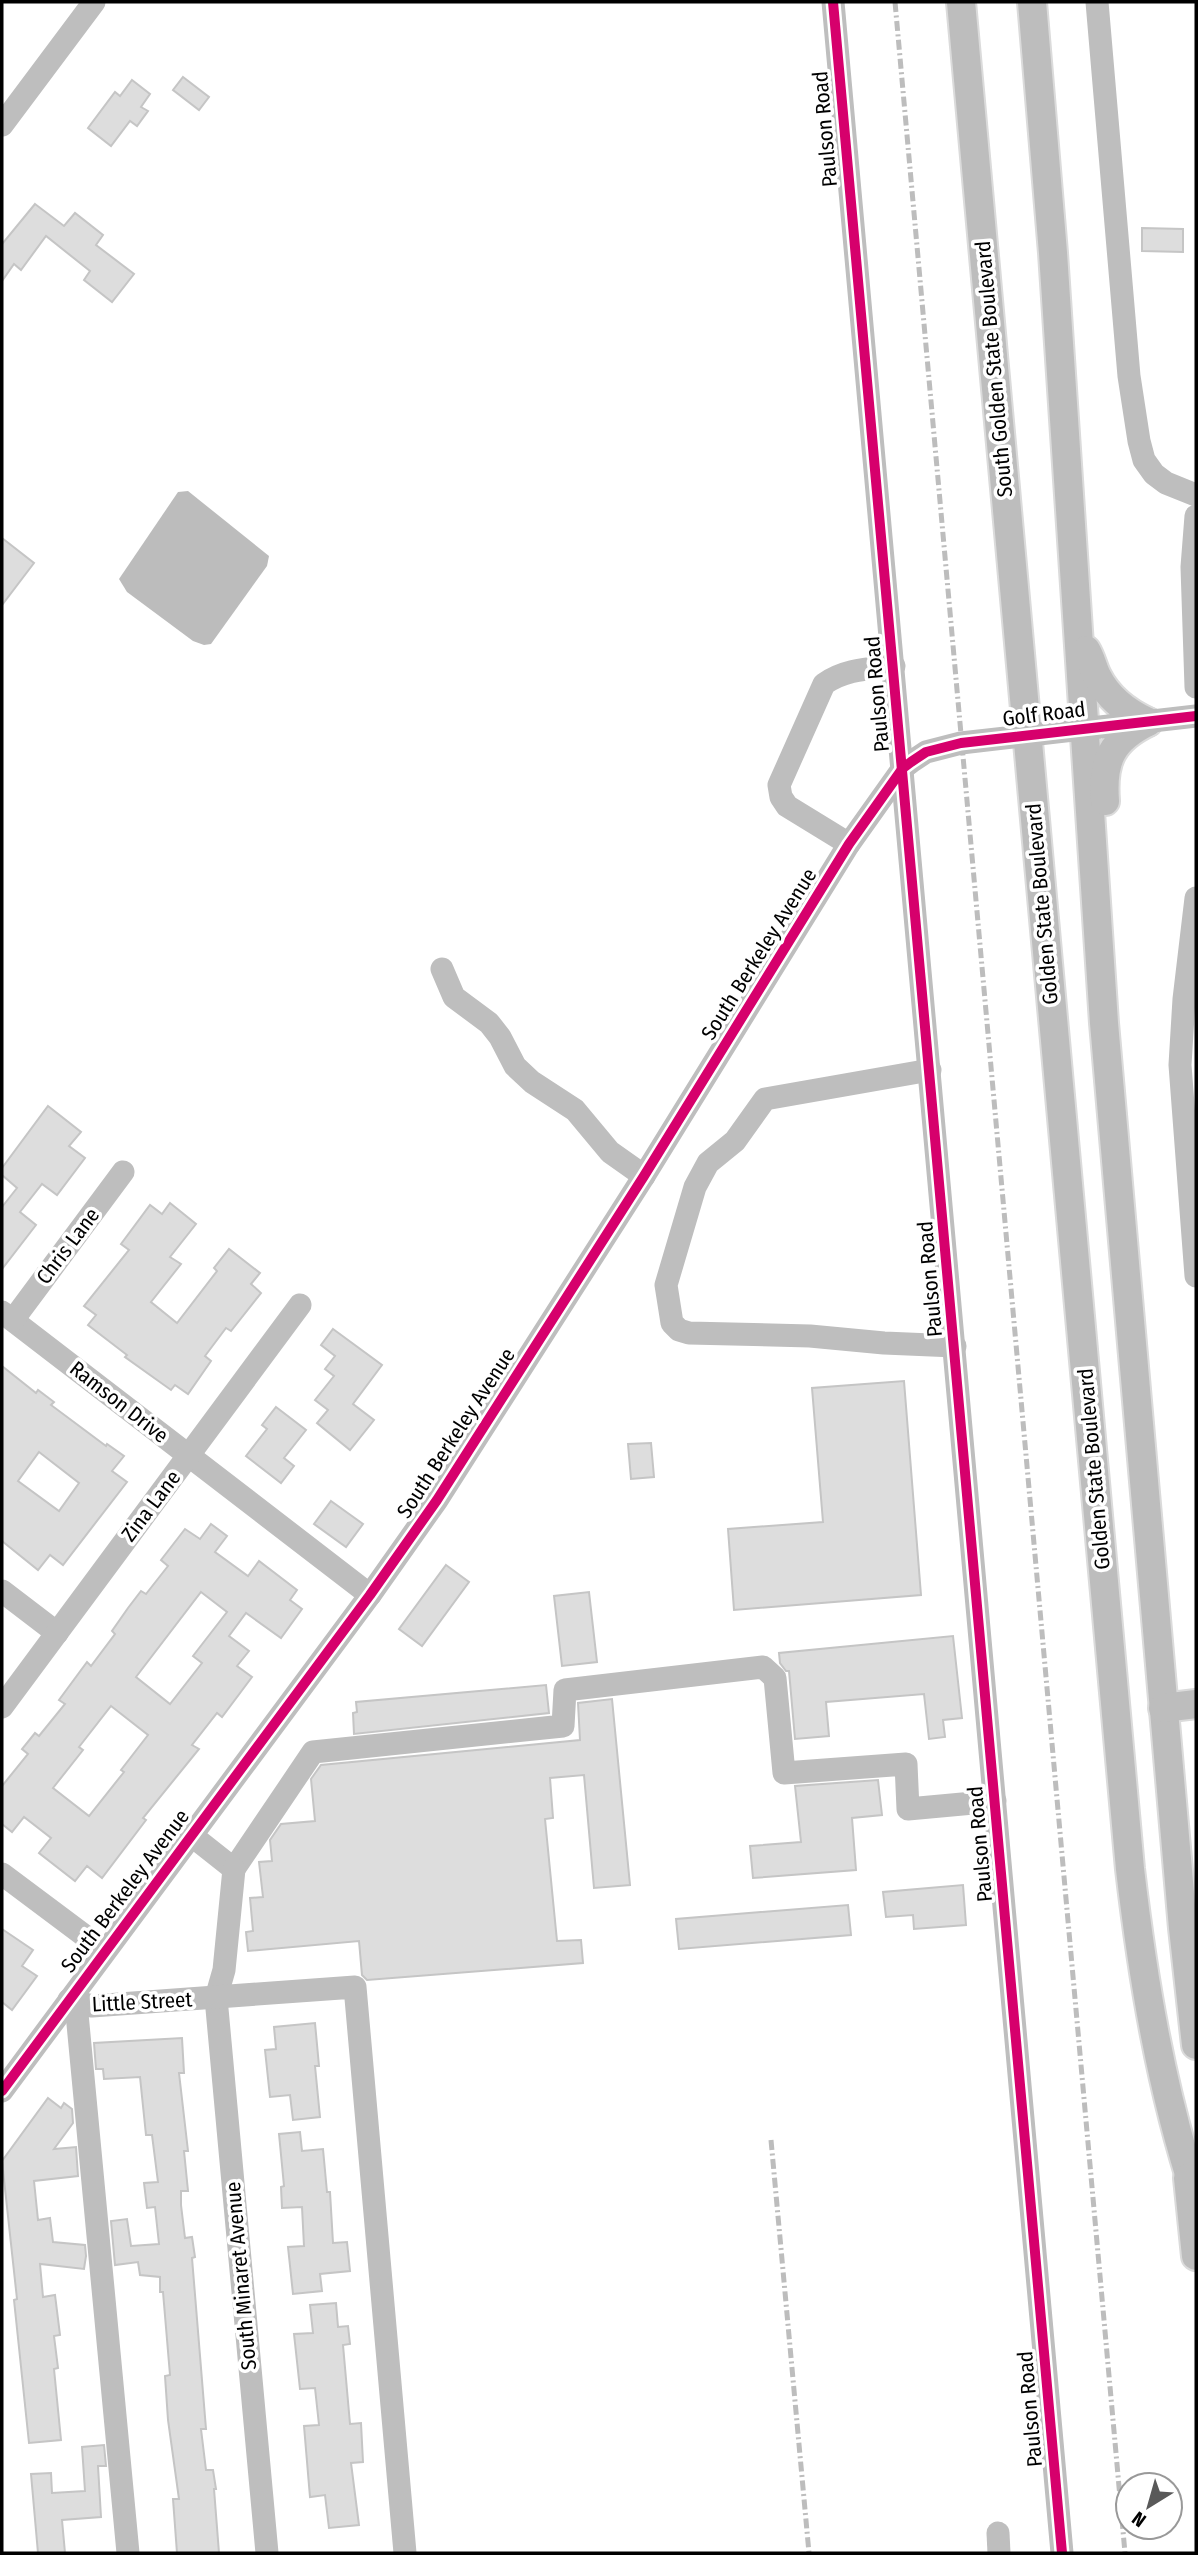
<svg xmlns="http://www.w3.org/2000/svg" width="1198" height="2555" font-family="'Fira Sans Condensed',sans-serif">
<style>
.water{fill:#bcbcbc}
.building{fill:#ddd;stroke:#c5c5c5;stroke-width:2;fill-rule:evenodd}
.lines{fill:none;stroke-linecap:round;stroke-linejoin:round}
.major-casing{stroke:#dbdbdb;stroke-width:32}
.minor{stroke:#bebebe;stroke-width:23}
.major{stroke:#bdbdbd;stroke-width:28}
.rail{stroke:#bdbdbd;stroke-width:5;stroke-dasharray:10 3.5 2 3.5;stroke-linecap:butt}
.cycleway-casing{stroke:#fff;stroke-width:15}
.cycleway{stroke:#d6006c;stroke-width:10}
.labels{text-anchor:middle;dominant-baseline:central;stroke-width:7;stroke-linejoin:round;paint-order:stroke}
.street-label{font-size:21px;fill:#000;stroke:#fff}
</style>
<rect width="100%" height="100%" fill="#fff"/>
<!-- water -->
<polygon class="water" points="188,491 269,556 267,566 211,644 204,645 193,641 127,592 119,579 178,492"/>
<!-- building -->
<g class="building">
<polygon points="183,77 209,97 199,110 173,90"/>
<polygon points="132,80 150,94 141,107 148,111 137,126 130,121 111,146 88,128 115,92 120,96"/>
<polygon points="35,204 64,226 75,213 103,235 96,245 134,274 112,302 84,280 90,271 46,236 21,270 14,264 2,281 2,244"/>
<polygon points="1142,228 1183,229 1183,252 1142,251"/>
<polygon points="2,538 34,563 2,605"/>
<polygon points="48,1106 81,1132 69,1146 85,1158 57,1195 42,1184 20,1212 36,1225 2,1269 2,1207 17,1188 2,1175 2,1168"/>
<polygon points="170,1203 196,1224 170,1257 181,1264 151,1302 177,1323 217,1271 214,1268 229,1249 260,1273 251,1284 261,1293 231,1331 226,1328 205,1356 211,1361 188,1394 175,1385 171,1390 125,1357 127,1355 88,1325 96,1315 84,1306 129,1250 121,1244 150,1205 162,1214"/>
<polygon points="333,1329 382,1365 353,1404 374,1420 350,1450 317,1423 328,1410 315,1400 334,1376 325,1369 335,1356 321,1345"/>
<path d="M 2,1366 L 36,1393 L 38,1390 L 54,1402 L 51,1405 L 106,1446 L 107,1444 L 124,1456 L 112,1471 L 127,1482 L 63,1565 L 50,1555 L 38,1570 L 2,1541 ZM 39,1452 L 79,1483 L 59,1511 L 18,1481 Z"/>
<polygon points="904,1381 921,1595 734,1610 728,1529 823,1522 812,1388"/>
<polygon points="276,1407 306,1430 284,1458 294,1466 281,1483 246,1456 267,1429 262,1425"/>
<polygon points="651,1443 654,1477 631,1479 628,1444"/>
<polygon points="331,1501 363,1524 346,1547 314,1524"/>
<path d="M 211,1524 L 227,1536 L 215,1552 L 248,1576 L 259,1561 L 297,1590 L 290,1600 L 302,1609 L 281,1638 L 246,1613 L 229,1636 L 249,1651 L 237,1666 L 252,1677 L 222,1717 L 217,1713 L 192,1745 L 199,1749 L 143,1818 L 146,1820 L 102,1878 L 87,1866 L 75,1881 L 39,1853 L 51,1838 L 24,1817 L 12,1832 L 2,1824 L 2,1786 L 28,1754 L 22,1749 L 35,1733 L 39,1736 L 65,1704 L 59,1700 L 87,1662 L 91,1666 L 115,1634 L 112,1631 L 128,1608 L 141,1591 L 146,1594 L 168,1566 L 161,1560 L 185,1529 L 200,1539 ZM 201,1592 L 227,1612 L 193,1656 L 202,1663 L 170,1704 L 136,1677 ZM 111,1706 L 148,1735 L 121,1770 L 124,1772 L 89,1816 L 53,1788 L 83,1750 L 79,1747 Z"/>
<polygon points="446,1565 469,1582 422,1646 399,1629"/>
<polygon points="589,1592 597,1662 562,1666 554,1596"/>
<polygon points="953,1636 962,1718 943,1720 945,1737 929,1739 924,1694 826,1702 829,1736 795,1739 789,1671 786,1671 780,1663 779,1653"/>
<polygon points="546,1685 549,1713 354,1734 353,1713 357,1712 356,1702"/>
<polygon points="612,1699 630,1885 594,1888 584,1775 550,1778 553,1818 545,1819 557,1941 581,1940 583,1963 367,1980 362,1975 359,1941 248,1951 246,1932 253,1931 250,1898 263,1897 259,1862 272,1861 270,1840 281,1824 315,1821 311,1779 321,1765 580,1740 578,1703"/>
<polygon points="878,1780 882,1815 852,1818 856,1870 753,1878 750,1846 801,1842 795,1786"/>
<polygon points="963,1885 966,1925 914,1929 913,1915 886,1917 883,1892"/>
<polygon points="848,1905 851,1935 679,1949 676,1919"/>
<polygon points="2,1929 33,1950 22,1966 37,1976 12,2010 2,2002"/>
<polygon points="315,2023 319,2066 315,2066 320,2117 293,2120 290,2095 270,2097 265,2050 276,2049 274,2027"/>
<polygon points="182,2038 184,2073 179,2073 188,2151 184,2151 188,2191 181,2191 181,2205 185,2238 192,2237 195,2257 192,2258 206,2429 201,2429 206,2470 213,2470 216,2489 214,2489 219,2553 177,2553 173,2499 179,2499 168,2420 165,2376 170,2375 163,2292 160,2292 160,2277 140,2275 138,2262 115,2265 111,2221 127,2219 131,2246 159,2244 155,2207 147,2208 144,2183 158,2182 152,2135 146,2135 140,2077 104,2079 103,2069 96,2069 94,2043"/>
<polygon points="48,2098 61,2108 64,2103 72,2109 73,2123 54,2149 76,2147 78,2176 34,2181 38,2220 50,2218 53,2242 85,2245 86,2256 84,2269 40,2264 43,2297 55,2295 60,2335 54,2336 58,2368 54,2369 61,2440 29,2443 14,2300 17,2299 2,2161"/>
<polygon points="300,2132 302,2151 323,2149 327,2192 330,2192 333,2243 347,2242 350,2271 320,2274 322,2291 293,2294 288,2247 304,2246 302,2207 282,2208 281,2187 284,2186 279,2134"/>
<polygon points="336,2303 338,2327 348,2326 350,2344 343,2345 350,2424 361,2423 363,2462 351,2463 359,2525 329,2528 325,2495 310,2497 304,2426 319,2425 315,2388 300,2389 294,2334 313,2333 310,2305"/>
<polygon points="104,2445 106,2466 98,2466 101,2517 62,2520 65,2553 38,2553 31,2474 51,2473 52,2493 85,2491 82,2447"/>
</g>
<g class="lines">
<defs>
<g id="major">
<path d="M 961,2 L 1130,1869 C 1143,1980 1161,2089 1196,2196"/>
<polyline points="1032,2 1053,253 1104,1023 1183,1928 1196,2045"/>
<path d="M 1086,650 C 1091,658 1093,668 1097,676 C 1108,698 1126,712 1148,722"/>
<path d="M 1105,801 C 1102,761 1111,740 1148,722"/>
<polyline points="1163,1708 1196,1704"/>
<polyline points="1188,2178 1196,2256"/>
</g>
</defs>
<!-- major casing -->
<use href="#major" class="major-casing"/>
<!-- minor -->
<g class="minor">
<polyline points="833,2 1062,2553"/>
<polyline points="1097,2 1129,376 1139,441 1144,460 1154,474 1166,483 1196,495"/>
<polyline points="2,125 94,2"/>
<polyline points="1196,516 1192,567 1196,687"/>
<path d="M 849,844 L 787,806 L 781,797 L 779,785 L 824,684 C 845,669 868,669 894,666"/>
<polyline points="1196,898 1184,999 1180,1065 1196,1276"/>
<polyline points="442,969 454,997 489,1023 500,1037 515,1066 532,1082 575,1110 610,1152 644,1176"/>
<polyline points="930,1070 765,1099 735,1141 708,1163 695,1187 666,1285 672,1323 679,1330 689,1333 810,1336 884,1343 955,1346"/>
<polyline points="2,1312 370,1595"/>
<polyline points="13,1320 123,1172"/>
<polyline points="2,1591 57,1633"/>
<polyline points="2,1707 300,1305"/>
<polyline points="191,1835 234,1869 313,1752 563,1726 565,1690 763,1667 775,1678 784,1773 906,1764 908,1809 995,1801"/>
<polyline points="234,1869 224,1970 216,1998 267,2553"/>
<polyline points="2,1874 105,1951"/>
<polyline points="69,2000 92,2006 355,1987 405,2553"/>
<polyline points="76,2003 128,2553"/>
<polyline points="2,2091 370,1595 437,1500 644,1176 849,844 903,768 911,762 926,752 961,743 1196,716"/>
<polyline points="998,2533 999,2553"/>
</g>
<!-- major -->
<use href="#major" class="major"/>
<!-- rail -->
<g class="rail">
<polyline points="895,2 1125,2553"/>
<polyline points="771,2140 809,2553"/>
</g>
<defs>
<g id="cycleway">
<polyline points="833,2 1062,2553"/>
<polyline points="2,2091 370,1595 437,1500 644,1176 849,844 903,768 911,762 926,752 961,743 1196,716"/>
</g>
</defs>
<!-- cycleway casing -->
<use href="#cycleway" class="cycleway-casing"/>
<!-- cycleway -->
<use href="#cycleway" class="cycleway"/>
</g>
<g class="labels">
<!-- street labels -->
<g class="street-label">
<text transform="translate(825 129) rotate(-95)">Paulson Road</text>
<text transform="translate(994 369) rotate(-95)">South Golden State Boulevard</text>
<text transform="translate(877 694) rotate(-95)">Paulson Road</text>
<text transform="translate(1044 714) rotate(-7)">Golf Road</text>
<text transform="translate(1042 904) rotate(-95)">Golden State Boulevard</text>
<text transform="translate(759 954) rotate(-58)">South Berkeley Avenue</text>
<text transform="translate(68 1246) rotate(-53)">Chris Lane</text>
<text transform="translate(930 1279) rotate(-95)">Paulson Road</text>
<text transform="translate(119 1402) rotate(38)">Ramson Drive</text>
<text transform="translate(456 1433) rotate(-57)">South Berkeley Avenue</text>
<text transform="translate(1094 1469) rotate(-95)">Golden State Boulevard</text>
<text transform="translate(151 1506) rotate(-53)">Zina Lane</text>
<text transform="translate(980 1844) rotate(-95)">Paulson Road</text>
<text transform="translate(125 1891) rotate(-53)">South Berkeley Avenue</text>
<text transform="translate(142 2002) rotate(-3)">Little Street</text>
<text transform="translate(241 2276) rotate(-95)">South Minaret Avenue</text>
<text transform="translate(1030 2409) rotate(-95)">Paulson Road</text>
</g>
</g>
<!-- border -->
<rect width="1198" height="2555" fill="none" stroke="#000000" stroke-width="7"/>
<!-- north arrow -->
<g transform="translate(1149 2506) rotate(217)"><circle r="33" fill="#ffffff" stroke="#999999" stroke-width="2"/>
<path d="M0-5L12 26L0 18L-12 26Z" fill="#595959"/>
<text y="-10" font-size="19" font-weight="bold" text-anchor="middle" fill="#000000">N</text>
</g>
</svg>
